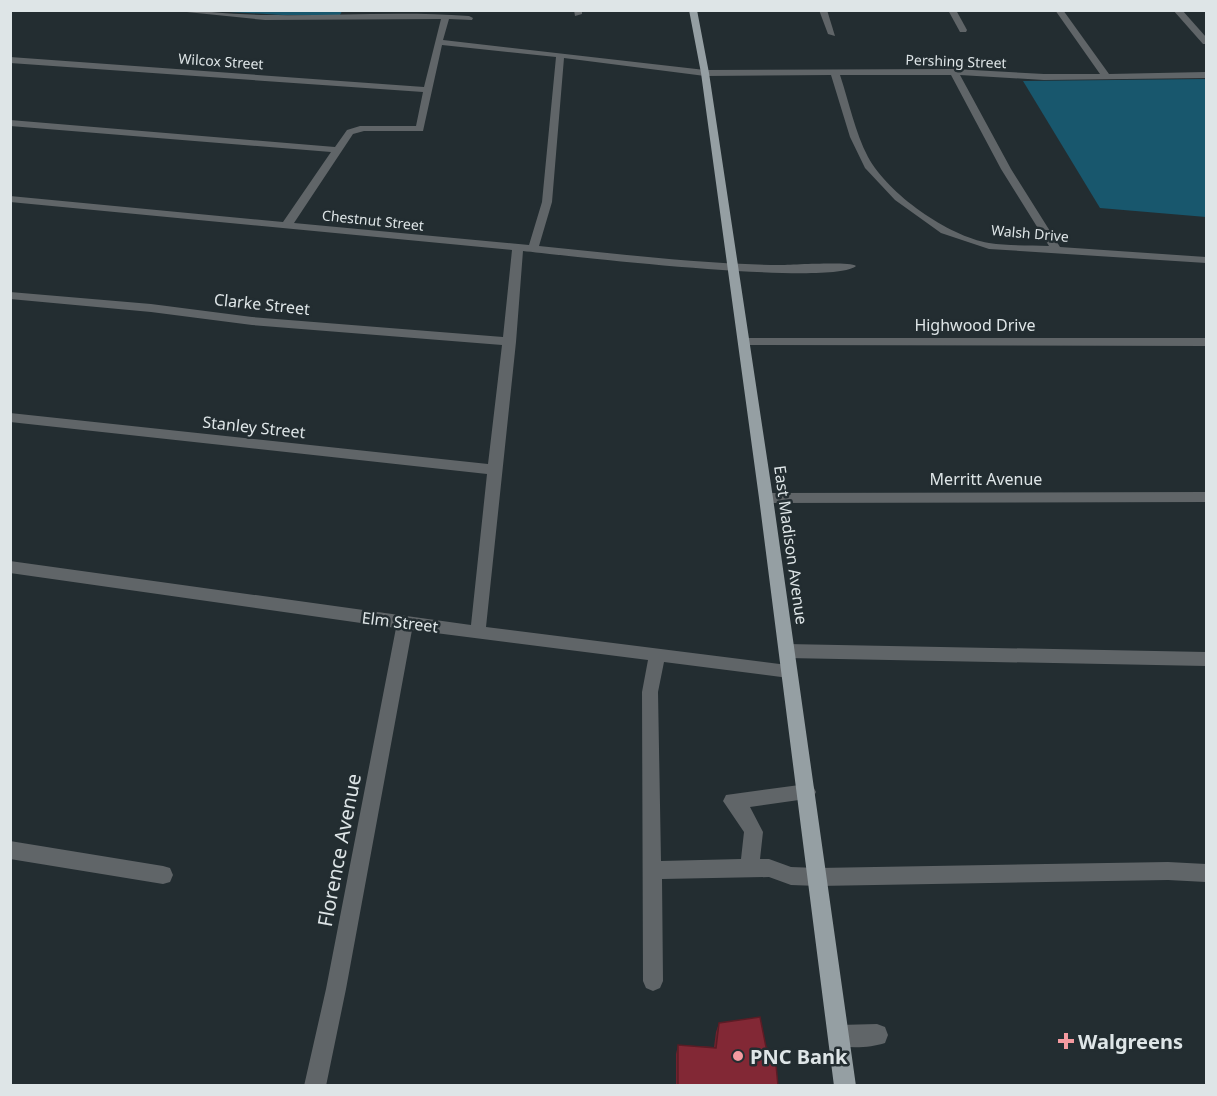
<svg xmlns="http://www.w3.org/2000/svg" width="1217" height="1096" font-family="'Noto Sans',sans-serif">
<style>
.green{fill:#18576d}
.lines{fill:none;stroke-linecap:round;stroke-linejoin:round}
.minor{fill:#606568;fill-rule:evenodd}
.major{fill:#959fa3;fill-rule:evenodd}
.wall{fill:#70222e}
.building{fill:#822835;stroke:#5b1c25;stroke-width:1.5}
.poi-dot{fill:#f49aa0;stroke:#232d31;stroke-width:2}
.labels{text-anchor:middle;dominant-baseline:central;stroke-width:5;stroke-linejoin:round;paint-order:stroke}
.far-street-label{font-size:14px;fill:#dee5e7;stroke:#232d31}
.street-label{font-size:16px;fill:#dee5e7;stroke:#232d31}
.near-street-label{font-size:20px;fill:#dee5e7;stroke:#232d31}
.near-poi-label{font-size:20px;font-weight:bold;fill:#dee5e7;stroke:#232d31;text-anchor:start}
</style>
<rect width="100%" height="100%" fill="#232d31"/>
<!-- green -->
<g class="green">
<polygon points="212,11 342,11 340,15 283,15"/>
<polygon points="1206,79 1206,217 1100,208 1023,81"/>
</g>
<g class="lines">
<!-- minor -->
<g class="minor">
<path d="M 167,10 C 201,10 234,15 268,15 C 335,16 402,11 469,16 L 473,18 L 472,20 L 449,19 L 443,40 L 705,70 L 954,69 L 1044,74 L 1100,74 L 1055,10 L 1063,10 L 1109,74 L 1206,72 L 1206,78 L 1044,80 L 960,75 L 1011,169 L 1060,247 L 1206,257 L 1206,263 L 989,249 L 941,233 L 895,200 L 865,168 L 850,137 L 831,75 L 705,76 L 564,58 L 552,202 L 539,246 C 619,254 699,264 779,265 C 791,265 850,261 856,266 C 832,287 570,256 523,251 L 516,342 L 486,627 L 795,666 L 797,671 L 795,676 L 789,678 L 664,662 L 658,692 L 661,861 L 741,859 L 744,832 L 723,801 L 726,795 L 807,784 L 813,786 L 816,792 L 813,798 L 750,807 L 763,832 L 760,859 L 769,859 L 791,867 L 818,868 L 1168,862 L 1206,864 L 1206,882 L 1168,880 L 818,886 L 791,885 L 769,877 L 662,879 L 663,981 L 660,988 L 653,991 L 646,988 L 643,981 L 642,692 L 648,660 L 412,630 L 346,989 L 326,1086 L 304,1086 L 326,989 L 396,628 L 10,573 L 10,561 L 471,625 L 487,474 L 10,422 L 10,413 L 488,464 L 502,345 L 252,325 L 151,312 L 10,299 L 10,292 L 151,304 L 252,317 L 503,337 L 512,250 L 10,202 L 10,196 L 283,222 L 331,152 L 10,126 L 10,120 L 335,147 L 347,130 L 360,126 L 416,126 L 423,92 L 10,63 L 10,57 L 424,87 L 441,19 L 265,20 ZM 442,45 L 556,57 L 542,202 L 529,245 L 294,223 L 353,134 L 364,131 L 423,131 ZM 840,75 L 951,75 L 1001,169 L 1049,246 C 1029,245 1008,246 989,243 C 948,236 888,194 868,157 C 855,132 849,102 840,75 Z"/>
<polygon points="574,10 582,10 582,14 575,16"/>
<polygon points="819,10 827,10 835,36 828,34"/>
<polygon points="948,10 956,10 967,30 966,32 960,32"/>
<polygon points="1173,10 1182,10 1206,37 1206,44 1203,44"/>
<polygon points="744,338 1206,338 1206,346 740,345 738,342"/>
<polygon points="1206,492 1206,502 766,503 759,498 766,493"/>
<polygon points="787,644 1206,652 1206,666 787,658 781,656 779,651 781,646"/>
<polygon points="10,841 163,866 170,868 173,875 170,882 163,884 10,859"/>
<path d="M 877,1024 L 885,1027 L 888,1035 L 885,1043 C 870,1048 846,1049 831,1044 L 828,1036 L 831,1028 L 839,1025 Z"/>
</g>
<!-- major -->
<polygon class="major" points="689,10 697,10 709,73 773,498 856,1086 834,1086 759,498 701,73"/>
</g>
<!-- wall -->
<polygon class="wall" points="719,1023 766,1047 778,1086 676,1086 676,1054 678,1045 714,1047 716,1032"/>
<!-- building -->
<polygon class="building" points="760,1017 766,1047 775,1054 778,1086 678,1086 678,1045 716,1048 719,1023"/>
<!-- markers -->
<g class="poi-dot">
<path d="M1063 1032h6v6h6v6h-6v6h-6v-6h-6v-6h6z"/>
<circle cx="738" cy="1056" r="6"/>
</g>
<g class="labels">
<!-- far-street labels -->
<g class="far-street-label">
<text transform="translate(221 61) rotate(4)">Wilcox Street</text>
<text transform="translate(956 61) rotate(2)">Pershing Street</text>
<text transform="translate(373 220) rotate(6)">Chestnut Street</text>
<text transform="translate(1030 233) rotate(5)">Walsh Drive</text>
</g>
<!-- street labels -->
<g class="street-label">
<text transform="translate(262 304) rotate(6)">Clarke Street</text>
<text x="975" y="325">Highwood Drive</text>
<text transform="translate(254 427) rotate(6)">Stanley Street</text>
<text x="986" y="479">Merritt Avenue</text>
<text transform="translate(791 545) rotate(82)">East Madison Avenue</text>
<text transform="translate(400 622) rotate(7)">Elm Street</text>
</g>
<!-- near-street labels -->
<g class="near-street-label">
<text transform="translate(339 850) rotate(-79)">Florence Avenue</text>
</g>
<!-- near-poi labels -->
<g class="near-poi-label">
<text x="1078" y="1041">Walgreens</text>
<text x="750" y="1056">PNC Bank</text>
</g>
</g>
<!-- border -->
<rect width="1217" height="1096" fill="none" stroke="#dee5e7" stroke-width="24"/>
</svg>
